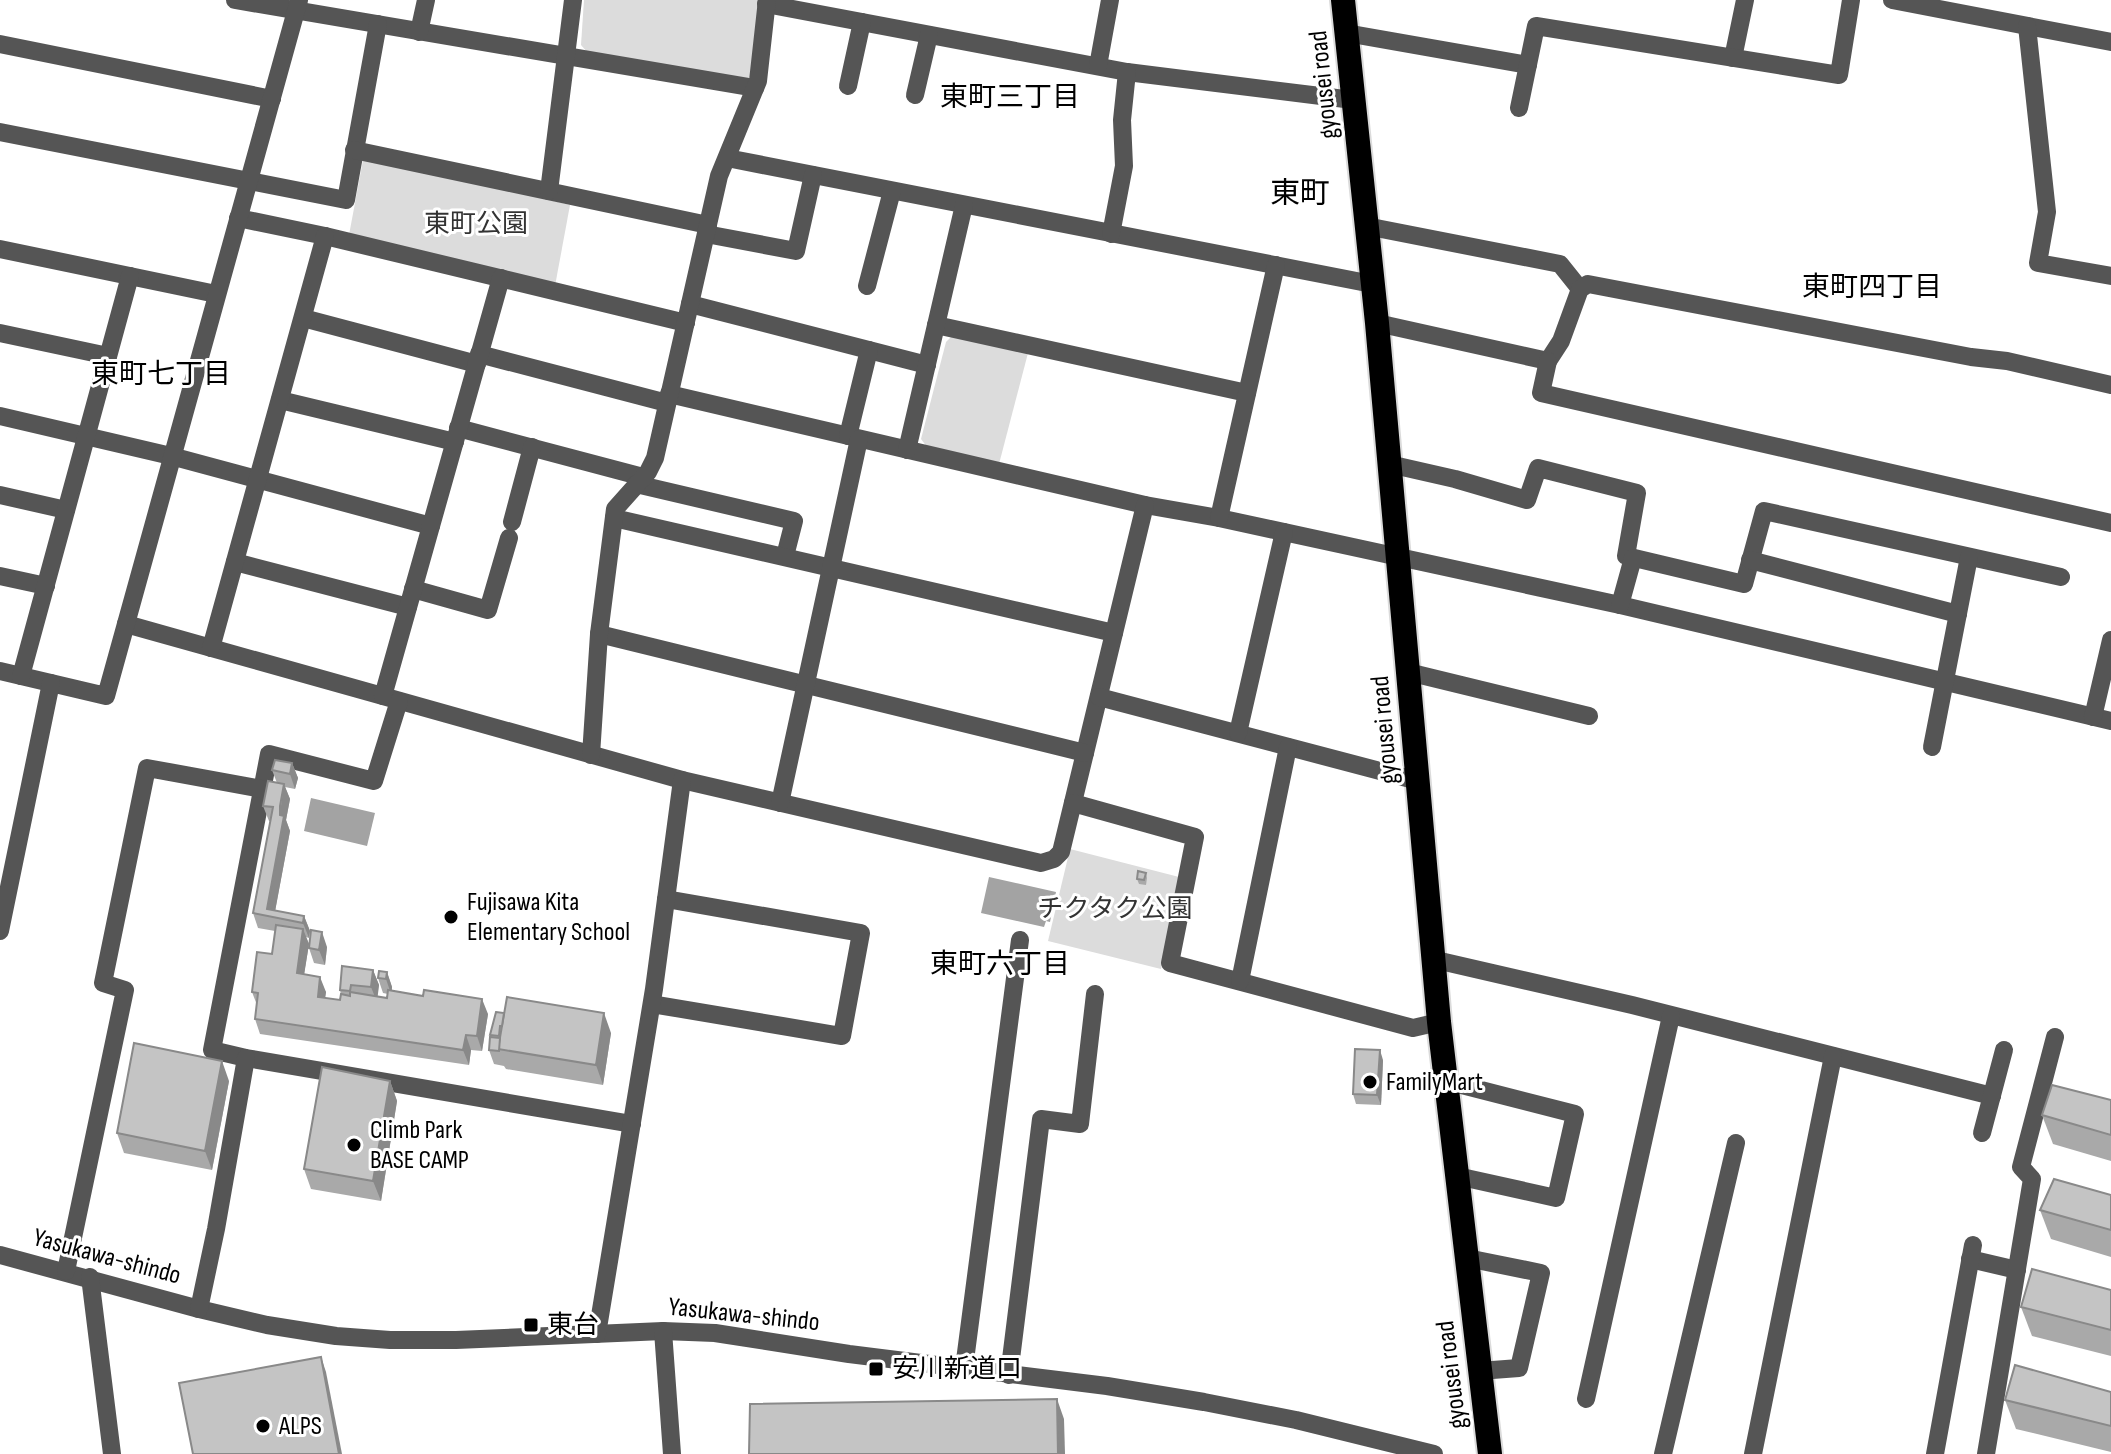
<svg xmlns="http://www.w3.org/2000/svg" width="2111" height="1454" font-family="'Sofia Sans Condensed','Noto Sans JP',sans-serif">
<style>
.green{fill:#dcdcdc}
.water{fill:#a3a3a3}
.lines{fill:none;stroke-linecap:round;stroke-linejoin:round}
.highway-casing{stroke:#dbdbdb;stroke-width:28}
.minor{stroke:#555;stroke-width:18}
.highway{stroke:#000;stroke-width:24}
.wall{fill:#a9a9a9}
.shaded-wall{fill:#898989}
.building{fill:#c4c4c4;stroke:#898989;stroke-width:2}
.poi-dot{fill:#000;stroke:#fff;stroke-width:3}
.labels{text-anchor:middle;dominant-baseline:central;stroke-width:6;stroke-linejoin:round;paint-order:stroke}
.street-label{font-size:26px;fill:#000;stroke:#fff}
.park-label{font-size:26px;fill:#333;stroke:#fff}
.poi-label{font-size:26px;fill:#000;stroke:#fff;text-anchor:start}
.neighbourhood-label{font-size:28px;fill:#000;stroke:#fff}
.quarter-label{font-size:30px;fill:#000;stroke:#fff}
</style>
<rect width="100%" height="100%" fill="#fff"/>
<!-- green -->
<g class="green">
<polygon points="584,0 760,0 752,75 745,81 587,52 581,45"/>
<polygon points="368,156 570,205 555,286 349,235 363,160"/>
<polygon points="952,336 1028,353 999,464 927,447 921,439 946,342"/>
<polygon points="1070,849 1183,878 1161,969 1048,941"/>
</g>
<!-- water -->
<g class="water">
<polygon points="311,798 375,813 367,846 304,831"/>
<polygon points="989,877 1056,892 1050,922 1046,921 1044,927 981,913"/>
</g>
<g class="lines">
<defs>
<polyline id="highway" points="1343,0 1377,323 1439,1022 1490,1454"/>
</defs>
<!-- highway casing -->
<use href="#highway" class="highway-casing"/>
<!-- minor -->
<g class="minor">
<polyline points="235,0 755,88"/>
<polyline points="1892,0 2111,42"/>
<polyline points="766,4 1127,72 1353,100"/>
<polyline points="2027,26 2047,212 2038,263 2111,276"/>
<polyline points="419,32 426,0"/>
<polyline points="1346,33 1528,65"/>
<polyline points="0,44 272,99"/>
<polyline points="1733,58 1745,0"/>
<polyline points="1098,66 1110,0"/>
<polyline points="848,86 862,22"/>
<polyline points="915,95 929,35"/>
<polyline points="1519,108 1536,26 1839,75 1851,0"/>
<polyline points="0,132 346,200 378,24"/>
<polyline points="354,150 708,225"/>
<polyline points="727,158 1372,284"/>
<polyline points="549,191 573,0"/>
<polyline points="238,218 325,236 686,323"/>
<polyline points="1366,226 1560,264 1580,289"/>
<polyline points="706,234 796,251 813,175"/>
<polyline points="1111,234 1124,166 1122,120 1127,72"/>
<polyline points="0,249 216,294"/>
<polyline points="867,286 892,191"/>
<polyline points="690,304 927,365"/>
<polyline points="303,318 477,364"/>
<polyline points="1377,323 1548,361 1561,341 1580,289 1588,284 1971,357 2007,361 2111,385"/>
<polyline points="936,325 1247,393"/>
<polyline points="0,333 108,356"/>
<polyline points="479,354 667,403"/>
<polyline points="1548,361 1541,393 2111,523"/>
<polyline points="669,394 1145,505 1219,518 1620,605 2111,721"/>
<polyline points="280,400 455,442"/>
<polyline points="0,416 171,456 431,526"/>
<polyline points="458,428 643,477"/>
<polyline points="848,436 869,350"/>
<polyline points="907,450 964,205"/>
<polyline points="1389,464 1455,479 1527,500 1538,468 1637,493 1626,556 1744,584 1764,511 2061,577"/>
<polyline points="636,484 794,521 785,556"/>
<polyline points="0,495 66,510"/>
<polyline points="614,518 1114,633"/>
<polyline points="1219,518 1276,265"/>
<polyline points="512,522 532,447"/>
<polyline points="1750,560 1958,614"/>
<polyline points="235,562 408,607"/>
<polyline points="0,576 46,586"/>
<polyline points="413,589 488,610 509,538"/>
<polyline points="1620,605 1633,558"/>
<polyline points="126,624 682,780 1041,863 1054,859 1061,852 1145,505"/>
<polyline points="599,634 1085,753"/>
<polyline points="211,648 325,236"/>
<polyline points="0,671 106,696 299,0"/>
<polyline points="1408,672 1589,716"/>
<polyline points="21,676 130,276"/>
<polyline points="383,696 501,278"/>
<polyline points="1099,697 1418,781"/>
<polyline points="399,701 374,781 269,754 212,1050 246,1058 632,1124"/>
<polyline points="2093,717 2111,640"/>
<polyline points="1238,733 1284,532"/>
<polyline points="1932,747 1969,557"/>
<polyline points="591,755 599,634 615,509 648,472 655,458 719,176 758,81 767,0"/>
<polyline points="780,803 859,439"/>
<polyline points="1073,803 1195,837 1170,963 1413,1028 1439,1022"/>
<polyline points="0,931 51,683"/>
<polyline points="1436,960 1632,1005 1992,1096"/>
<polyline points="1240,981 1288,747"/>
<polyline points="652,1004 842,1036 861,933 666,899"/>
<polyline points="1446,1081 1575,1114 1556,1198 1457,1176"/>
<polyline points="1982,1133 2004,1050"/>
<polyline points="0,1255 199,1309 267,1325 336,1336 390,1340 456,1340 663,1331 715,1333 849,1354 1107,1386 1204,1402 1296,1420 1434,1454"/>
<polyline points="1467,1258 1541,1273 1519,1368 1479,1371"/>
<polyline points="1970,1259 2017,1270"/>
<polyline points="66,1271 125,990 103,983 147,768 262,789"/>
<polyline points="90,1277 112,1454"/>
<polyline points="199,1309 216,1229 246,1058"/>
<polyline points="663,1331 672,1454"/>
<polyline points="597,1334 654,989 682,780"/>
<polyline points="964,1368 1020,940"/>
<polyline points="1009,1375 1041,1119 1080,1124 1095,994"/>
<polyline points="1586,1399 1671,1016"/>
<polyline points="1663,1454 1736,1143"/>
<polyline points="1753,1454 1833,1056"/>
<polyline points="1935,1454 1973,1245"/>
<polyline points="1986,1454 2032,1179 2021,1167 2055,1037"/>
</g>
<!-- highway -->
<use href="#highway" class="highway"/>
</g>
<!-- wall -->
<g class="wall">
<polygon points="292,763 298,778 295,789 285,787 290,799 286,820 290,831 275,911 304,916 310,931 309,938 306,937 309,944 304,974 326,992 325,998 340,1000 341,994 340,990 373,970 379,985 377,996 387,998 388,994 383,993 378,978 387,972 392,987 392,991 488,1014 482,1051 471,1050 469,1065 260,1034 255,1019 257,1005 252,992 272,954 275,931 258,928 253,913 270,821 269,821 263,806 277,783 272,770"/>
<polygon points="1146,873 1147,878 1146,885 1139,884 1137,879"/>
<polygon points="327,947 325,965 314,963 309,948"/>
<polygon points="496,1012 611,1033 603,1085 506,1069 504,1066 494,1064 489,1050 490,1035"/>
<polygon points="1383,1060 1381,1105 1356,1104 1353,1094"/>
<polygon points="229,1081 212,1170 124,1153 117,1133"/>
<polygon points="390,1081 397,1101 381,1201 311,1189 304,1169"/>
<polygon points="2111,1100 2111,1161 2053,1144 2042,1115"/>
<polygon points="2111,1195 2111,1257 2051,1239 2040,1210"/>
<polygon points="2111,1290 2111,1356 2032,1336 2021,1307"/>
<polygon points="2111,1392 2111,1452 2016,1429 2005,1400"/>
</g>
<!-- shaded-wall -->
<g class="shaded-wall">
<polygon points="292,763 298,778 295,789 290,774"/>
<polygon points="284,784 290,799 286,820 290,831 274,917 267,909"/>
<polygon points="304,916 310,931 309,938 303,923"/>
<polygon points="303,929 309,944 302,988 297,973"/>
<polygon points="322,932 327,947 325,965 319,950"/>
<polygon points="373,970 379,985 377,1002 371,987"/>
<polygon points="387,972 392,987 391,994 386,979"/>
<polygon points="320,977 326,992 323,1012 318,997"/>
<polygon points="482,999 488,1014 482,1051 477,1036"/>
<polygon points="604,1013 611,1033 603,1085 596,1065"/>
<polygon points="466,1035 471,1050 469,1065 463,1050"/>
<polygon points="1380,1050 1383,1060 1381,1105 1377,1095"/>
<polygon points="222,1061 229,1081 212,1170 205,1151"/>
<polygon points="390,1081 397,1101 381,1201 373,1181"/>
<polygon points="321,1357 326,1372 342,1454 339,1454"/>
<polygon points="1057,1399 1064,1419 1065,1454 1058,1454"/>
</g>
<!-- building -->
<g class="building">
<polygon points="275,760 292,763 290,774 272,770"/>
<polygon points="268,781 284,784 280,806 280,815 284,816 267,909 304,916 303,923 253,913 273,807 263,806"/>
<polygon points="1138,871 1146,873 1144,880 1137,879"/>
<polygon points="276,925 303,929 297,973 320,977 318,997 340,1000 341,994 350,996 350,992 387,998 388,990 423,996 424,990 482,999 477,1036 466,1035 463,1050 255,1019 258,993 252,992 257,952 272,954"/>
<polygon points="311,930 322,932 319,950 309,948"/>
<polygon points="342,966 373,970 371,987 351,985 350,991 340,990"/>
<polygon points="379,971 387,972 386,979 378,978"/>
<polygon points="507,997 604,1013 596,1065 498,1049"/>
<polygon points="496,1012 504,1013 502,1026 500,1026 499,1036 490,1035"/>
<polygon points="490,1037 500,1038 499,1051 489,1050"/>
<polygon points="134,1043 222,1061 205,1151 117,1133"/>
<polygon points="1355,1049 1380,1050 1377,1095 1353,1094"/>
<polygon points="322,1067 390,1081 373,1181 304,1169"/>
<polygon points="2052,1085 2111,1100 2111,1135 2042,1115"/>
<polygon points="2054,1179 2111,1195 2111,1230 2040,1210"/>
<polygon points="2032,1269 2111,1290 2111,1330 2021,1307"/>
<polygon points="321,1357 339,1454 193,1454 179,1383"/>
<polygon points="2015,1365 2111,1392 2111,1426 2005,1400"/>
<polygon points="1057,1399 1058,1454 749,1454 750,1404"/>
</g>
<!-- markers -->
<g class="poi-dot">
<circle cx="451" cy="917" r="8"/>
<circle cx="1370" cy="1082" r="8"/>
<circle cx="354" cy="1145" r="8"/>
<rect x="523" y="1317" width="16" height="16" rx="4"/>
<rect x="868" y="1361" width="16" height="16" rx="4"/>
<circle cx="263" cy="1426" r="8"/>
</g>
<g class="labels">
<!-- street labels -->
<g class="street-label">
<text transform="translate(1324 85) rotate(-96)">gyousei road</text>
<text transform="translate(1385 730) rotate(-95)">gyousei road</text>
<text transform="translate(107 1257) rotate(15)">Yasukawa-shindo</text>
<text transform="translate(744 1315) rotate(6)">Yasukawa-shindo</text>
<text transform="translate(1452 1375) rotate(-97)">gyousei road</text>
</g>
<!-- park labels -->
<g class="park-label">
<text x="476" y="224">東町公園</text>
<text x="1115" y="909">チクタク公園</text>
</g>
<!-- poi labels -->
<g class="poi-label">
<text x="467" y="902">Fujisawa Kita<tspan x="467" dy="30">Elementary School</tspan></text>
<text x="1386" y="1082">FamilyMart</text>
<text x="370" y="1130">Climb Park<tspan x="370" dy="30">BASE CAMP</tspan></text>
<text x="547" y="1325">東台</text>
<text x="892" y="1369">安川新道口</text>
<text x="279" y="1426">ALPS</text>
</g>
<!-- neighbourhood labels -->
<g class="neighbourhood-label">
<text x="1010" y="97">東町三丁目</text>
<text x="1872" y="287">東町四丁目</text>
<text x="161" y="374">東町七丁目</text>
<text x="1000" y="964">東町六丁目</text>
</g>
<!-- quarter labels -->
<g class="quarter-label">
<text x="1300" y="194">東町</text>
</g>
</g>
</svg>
